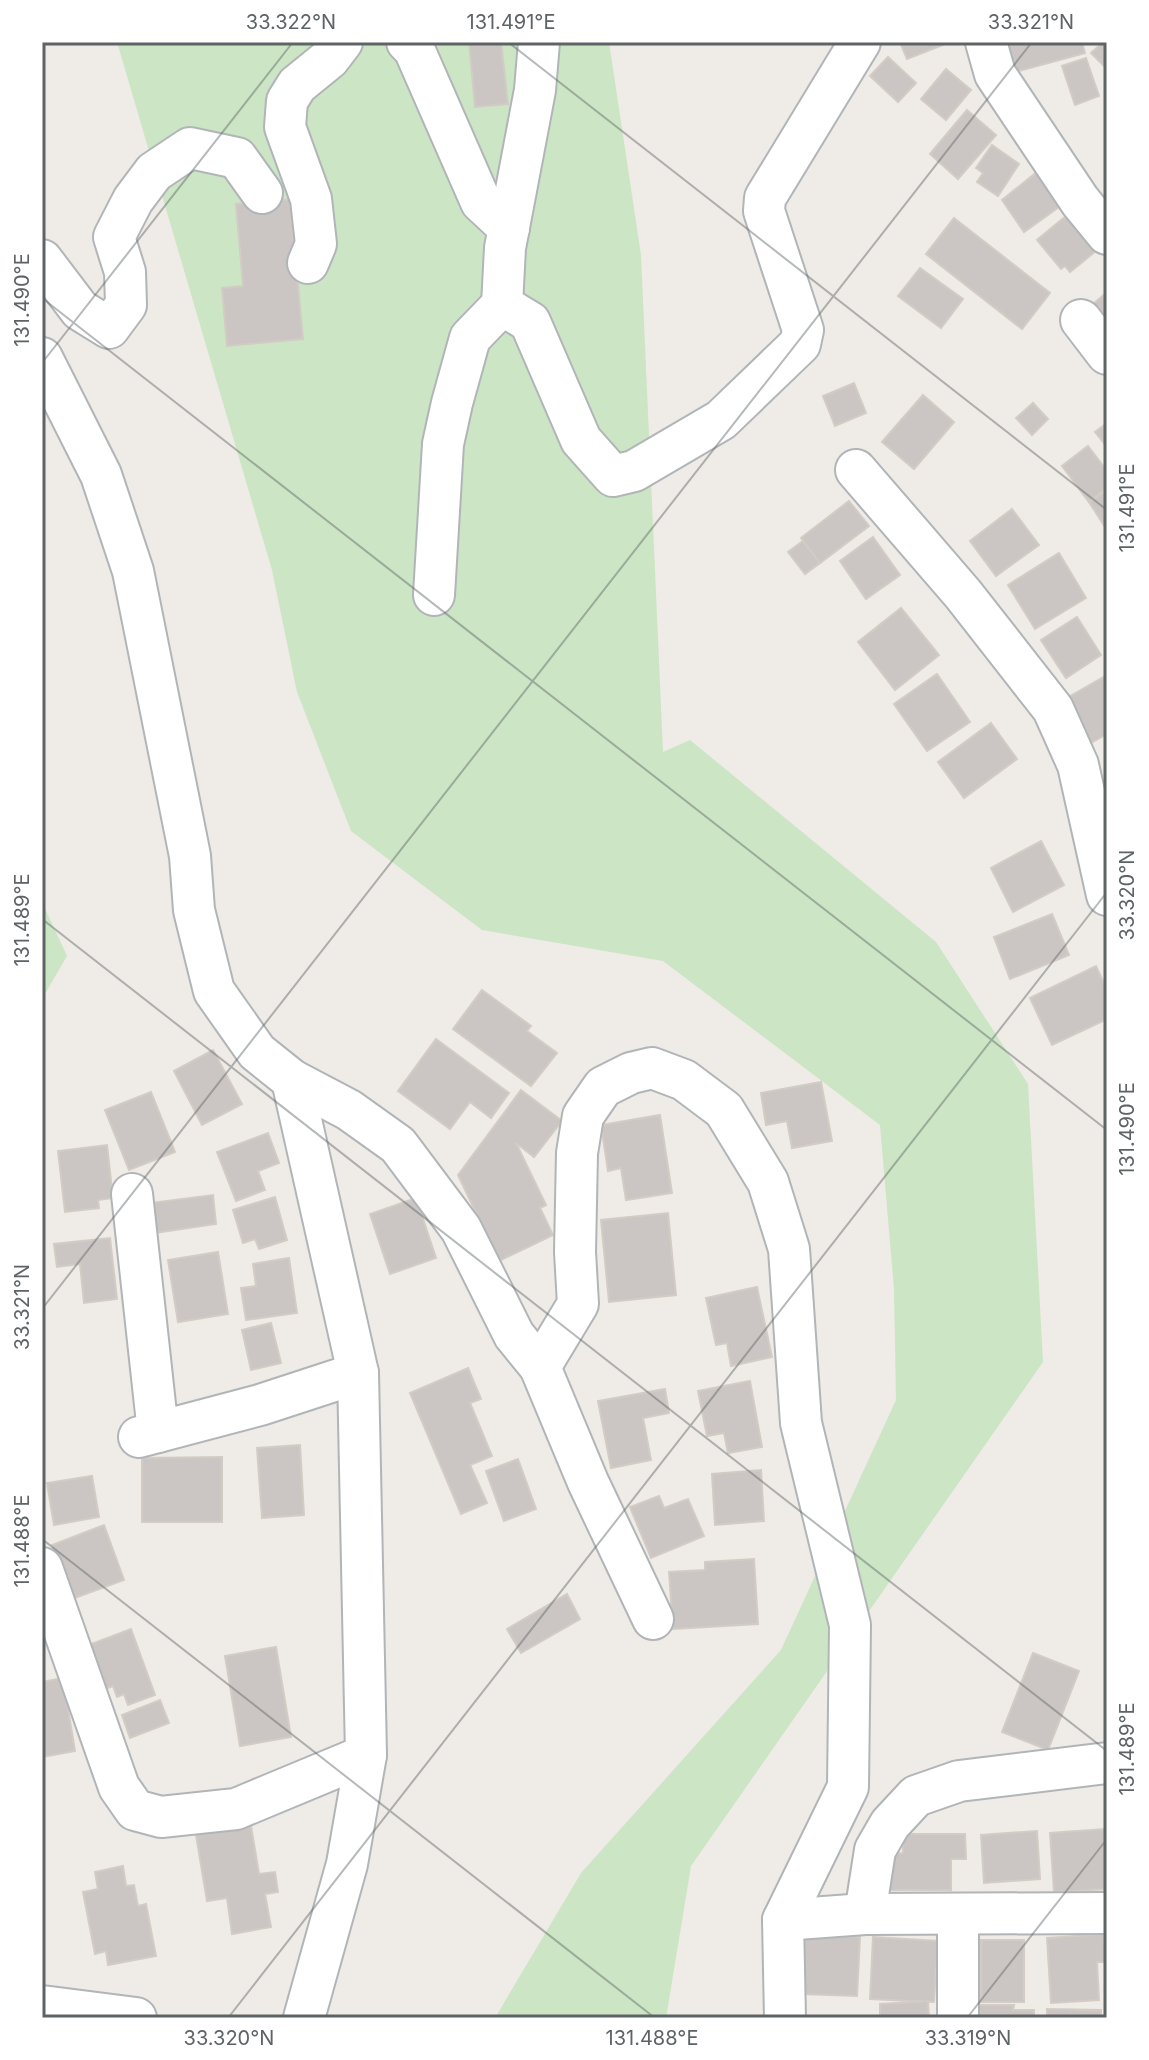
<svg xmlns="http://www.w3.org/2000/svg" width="1149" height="2060" font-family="Inter,sans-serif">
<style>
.green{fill:#cce5c5}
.building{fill:#cbc6c3;stroke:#d3ccc5;stroke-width:2}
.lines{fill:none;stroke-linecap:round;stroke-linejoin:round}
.minor-casing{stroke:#b1b5b8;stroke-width:44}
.minor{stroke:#fff;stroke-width:40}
.ticks{fill:none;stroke:#5e6366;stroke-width:2;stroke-opacity:0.45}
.neatline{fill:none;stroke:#5e6366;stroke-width:3}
.ticks-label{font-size:20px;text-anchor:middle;fill:#5e6366}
</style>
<rect width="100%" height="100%" fill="#efebe6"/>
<!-- green -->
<g class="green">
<polygon points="117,42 609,42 641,255 663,752 690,740 936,942 1028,1084 1043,1362 691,1866 666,2018 495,2018 581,1873 781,1650 896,1400 894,1289 880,1125 663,961 482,930 351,831 297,692 272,570"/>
<polygon points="42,902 67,956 42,999"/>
</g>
<!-- building -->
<g class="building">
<polygon points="469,42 501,42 508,104 475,107"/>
<polygon points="900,42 942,42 943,45 907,59"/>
<polygon points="1007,42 1082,42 1085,53 1015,72"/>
<polygon points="1103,42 1107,42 1107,69 1091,53"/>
<polygon points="888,57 916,83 898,102 870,76"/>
<polygon points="1086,58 1099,96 1075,105 1062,66"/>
<polygon points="946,69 971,90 946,120 921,99"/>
<polygon points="967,110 996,135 958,179 930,154"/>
<polygon points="992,145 1019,164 998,196 977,182 983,173 976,168"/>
<polygon points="1048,163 1073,197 1024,232 1002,200"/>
<polygon points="290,199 303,339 227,346 222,288 243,286 236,204"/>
<polygon points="1072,211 1096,251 1070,272 1065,266 1061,269 1037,240"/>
<polygon points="954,218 1050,293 1022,329 926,254"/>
<polygon points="920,268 963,299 941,328 898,296"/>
<polygon points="1107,292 1107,339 1083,313"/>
<polygon points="854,383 866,413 835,426 823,396"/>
<polygon points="923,395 954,422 914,469 882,442"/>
<polygon points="1033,403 1048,419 1032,435 1016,418"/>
<polygon points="1107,423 1107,447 1095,432"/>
<polygon points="1088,446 1107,471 1107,488 1089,502 1062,466"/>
<polygon points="1107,491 1107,526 1105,527 1089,502"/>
<polygon points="849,501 869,526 820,563 801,538"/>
<polygon points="1012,509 1039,545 996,576 970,541"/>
<polygon points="873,537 900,575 866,599 840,561"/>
<polygon points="803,541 820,563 805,574 788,552"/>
<polygon points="1059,553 1086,598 1035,629 1008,585"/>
<polygon points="901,608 939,655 895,690 858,642"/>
<polygon points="1077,617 1101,655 1066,678 1041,640"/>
<polygon points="937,674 970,722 927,751 894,704"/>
<polygon points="1107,675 1107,734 1091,743 1065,699"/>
<polygon points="991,723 1017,759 964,798 938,762"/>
<polygon points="1041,841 1064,885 1013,912 991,868"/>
<polygon points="1052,914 1069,955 1010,979 994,937"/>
<polygon points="1096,966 1107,990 1107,1019 1052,1045 1030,998"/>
<polygon points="482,990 531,1026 527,1031 557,1053 531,1086 453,1029"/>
<polygon points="436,1039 509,1093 491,1118 470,1102 450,1129 398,1091"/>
<polygon points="213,1050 242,1104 202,1125 174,1071"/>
<polygon points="821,1082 832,1141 792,1148 787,1121 766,1125 761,1093"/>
<polygon points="521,1090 562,1121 534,1157 516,1143 546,1205 540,1208 553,1235 499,1261 458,1175"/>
<polygon points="151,1092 175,1152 129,1170 105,1110"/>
<polygon points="660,1115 672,1193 626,1200 621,1168 608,1171 601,1125"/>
<polygon points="268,1133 279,1163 258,1171 265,1190 236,1201 217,1152"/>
<polygon points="107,1145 113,1198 98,1200 99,1208 65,1212 58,1151"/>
<polygon points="213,1195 216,1224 154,1233 150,1203"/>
<polygon points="275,1197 287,1240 259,1249 255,1239 243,1243 233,1210"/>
<polygon points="416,1198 436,1258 390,1274 370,1214"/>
<polygon points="668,1213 676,1295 609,1302 601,1220"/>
<polygon points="110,1238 117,1299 84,1303 80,1264 57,1267 54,1244"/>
<polygon points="218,1252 228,1314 178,1322 168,1260"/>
<polygon points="289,1258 297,1313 246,1320 241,1288 256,1286 253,1264"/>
<polygon points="757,1287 772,1357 731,1366 727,1343 716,1345 706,1298"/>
<polygon points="271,1323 281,1363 251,1370 242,1330"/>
<polygon points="468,1368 481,1399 470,1403 492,1456 470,1465 487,1503 461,1514 410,1393"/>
<polygon points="750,1381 762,1447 728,1453 724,1433 707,1436 698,1391"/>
<polygon points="665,1389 669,1413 643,1418 651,1460 611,1468 598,1401"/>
<polygon points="300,1445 304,1515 262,1518 257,1448"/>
<polygon points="222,1457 222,1522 142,1522 142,1458"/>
<polygon points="518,1459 536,1509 504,1521 486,1471"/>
<polygon points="761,1470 764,1521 715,1525 712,1474"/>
<polygon points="92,1476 99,1517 54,1525 47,1483"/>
<polygon points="659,1496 664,1508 688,1499 704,1536 651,1558 630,1507"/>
<polygon points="104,1525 124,1580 72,1599 52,1545"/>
<polygon points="754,1559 758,1624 673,1629 669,1572 705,1570 705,1562"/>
<polygon points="567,1594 580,1619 521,1653 507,1629"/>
<polygon points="131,1629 155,1695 128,1705 124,1694 117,1697 113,1686 102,1690 86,1646"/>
<polygon points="276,1647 291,1737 240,1746 225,1656"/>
<polygon points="1033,1653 1079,1671 1048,1750 1002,1732"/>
<polygon points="63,1678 75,1751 42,1757 42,1682"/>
<polygon points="160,1700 169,1723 130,1738 122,1715"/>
<polygon points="251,1826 259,1874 275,1872 278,1892 265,1894 271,1927 232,1934 227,1898 207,1901 196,1835"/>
<polygon points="1105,1829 1107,1889 1054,1892 1050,1833"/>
<polygon points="1037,1831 1040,1879 984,1883 981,1835"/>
<polygon points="903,1834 965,1834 966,1859 951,1859 951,1890 890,1890 891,1854 903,1853"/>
<polygon points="123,1866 126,1886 134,1885 138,1906 146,1904 156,1956 108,1965 106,1951 95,1954 83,1892 98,1889 95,1872"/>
<polygon points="805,1934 860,1937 857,1996 802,1994"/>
<polygon points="1104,1934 1105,1962 1097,1962 1099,2000 1051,2003 1047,1938"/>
<polygon points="873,1937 938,1941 934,2002 870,1999"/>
<rect x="981" y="1940" width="43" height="62"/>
<polygon points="928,2001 929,2018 880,2018 880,2004"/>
<polygon points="975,2005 1014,2005 1013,2010 1034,2010 1034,2018 975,2018"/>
<polygon points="1047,2009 1101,2010 1101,2018 1047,2018"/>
</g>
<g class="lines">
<defs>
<g id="minor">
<polyline points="407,42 414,49 481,202 509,228"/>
<polyline points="986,42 995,74 1080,201 1107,234"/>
<polyline points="42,260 80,310 109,328 126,305 125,272 114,237 133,200 154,172 190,148 237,158 262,193"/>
<polyline points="308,263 316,244 311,199 285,127 287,101 297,85 329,59 342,42"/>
<polyline points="502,305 505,248 535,90 539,42"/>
<polyline points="1081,320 1107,354"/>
<polyline points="42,358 101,475 133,571 190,856 194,910 214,991 257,1052 292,1080 349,1110 398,1145 461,1229 514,1335 540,1367 588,1482 653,1619"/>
<polyline points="856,470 963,594 1053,709 1078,765 1107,895"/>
<polyline points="434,595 443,444 452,403 470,338 502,305 530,322 581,440 613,476 634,471 721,420 800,344 803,330 764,211 765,198 860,42"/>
<polyline points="292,1080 358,1373 366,1755 347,1864 304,2018"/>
<polyline points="132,1194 158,1432"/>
<polyline points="540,1367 578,1304 575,1252 577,1153 583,1116 603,1087 631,1073 652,1068 684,1080 724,1110 768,1182 789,1249 801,1423 850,1625 848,1787 783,1920 785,2018"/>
<polyline points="139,1437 260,1405 358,1373"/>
<polyline points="42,1568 119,1787 135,1810 161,1817 236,1809 366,1755"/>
<polyline points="865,1914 875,1850 890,1824 916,1796 959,1781 1107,1763"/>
<polyline points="958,1914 958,2018"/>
<polyline points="783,1920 865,1914 1107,1913"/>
<polyline points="42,2006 136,2018"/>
</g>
</defs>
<!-- minor casing -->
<use href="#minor" class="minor-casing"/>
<!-- minor -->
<use href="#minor" class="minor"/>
</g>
<!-- ticks -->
<path class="ticks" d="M 508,42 L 1107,510M 42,298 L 1107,1130M 42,363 L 293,42M 42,919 L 1107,1751M 42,1309 L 1032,42M 42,1539 L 655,2018M 228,2018 L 1107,892M 967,2018 L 1107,1839"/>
<!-- border -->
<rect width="1149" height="2060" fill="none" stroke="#ffffff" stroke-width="88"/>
<rect x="44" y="44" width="1061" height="1972" class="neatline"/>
<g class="ticks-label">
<text x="291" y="29">33.322°N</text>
<text x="511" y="29">131.491°E</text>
<text x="1031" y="29">33.321°N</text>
<text transform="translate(22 300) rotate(-90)" y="7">131.490°E</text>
<text transform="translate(1127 508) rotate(-90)" y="7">131.491°E</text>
<text transform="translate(1127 895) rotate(-90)" y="7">33.320°N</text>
<text transform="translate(22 920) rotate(-90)" y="7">131.489°E</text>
<text transform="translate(1127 1129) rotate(-90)" y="7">131.490°E</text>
<text transform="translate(22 1307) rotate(-90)" y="7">33.321°N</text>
<text transform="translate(22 1541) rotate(-90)" y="7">131.488°E</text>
<text transform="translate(1127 1749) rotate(-90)" y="7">131.489°E</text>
<text x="229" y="2045">33.320°N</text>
<text x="652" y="2045">131.488°E</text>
<text x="968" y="2045">33.319°N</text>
</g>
</svg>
